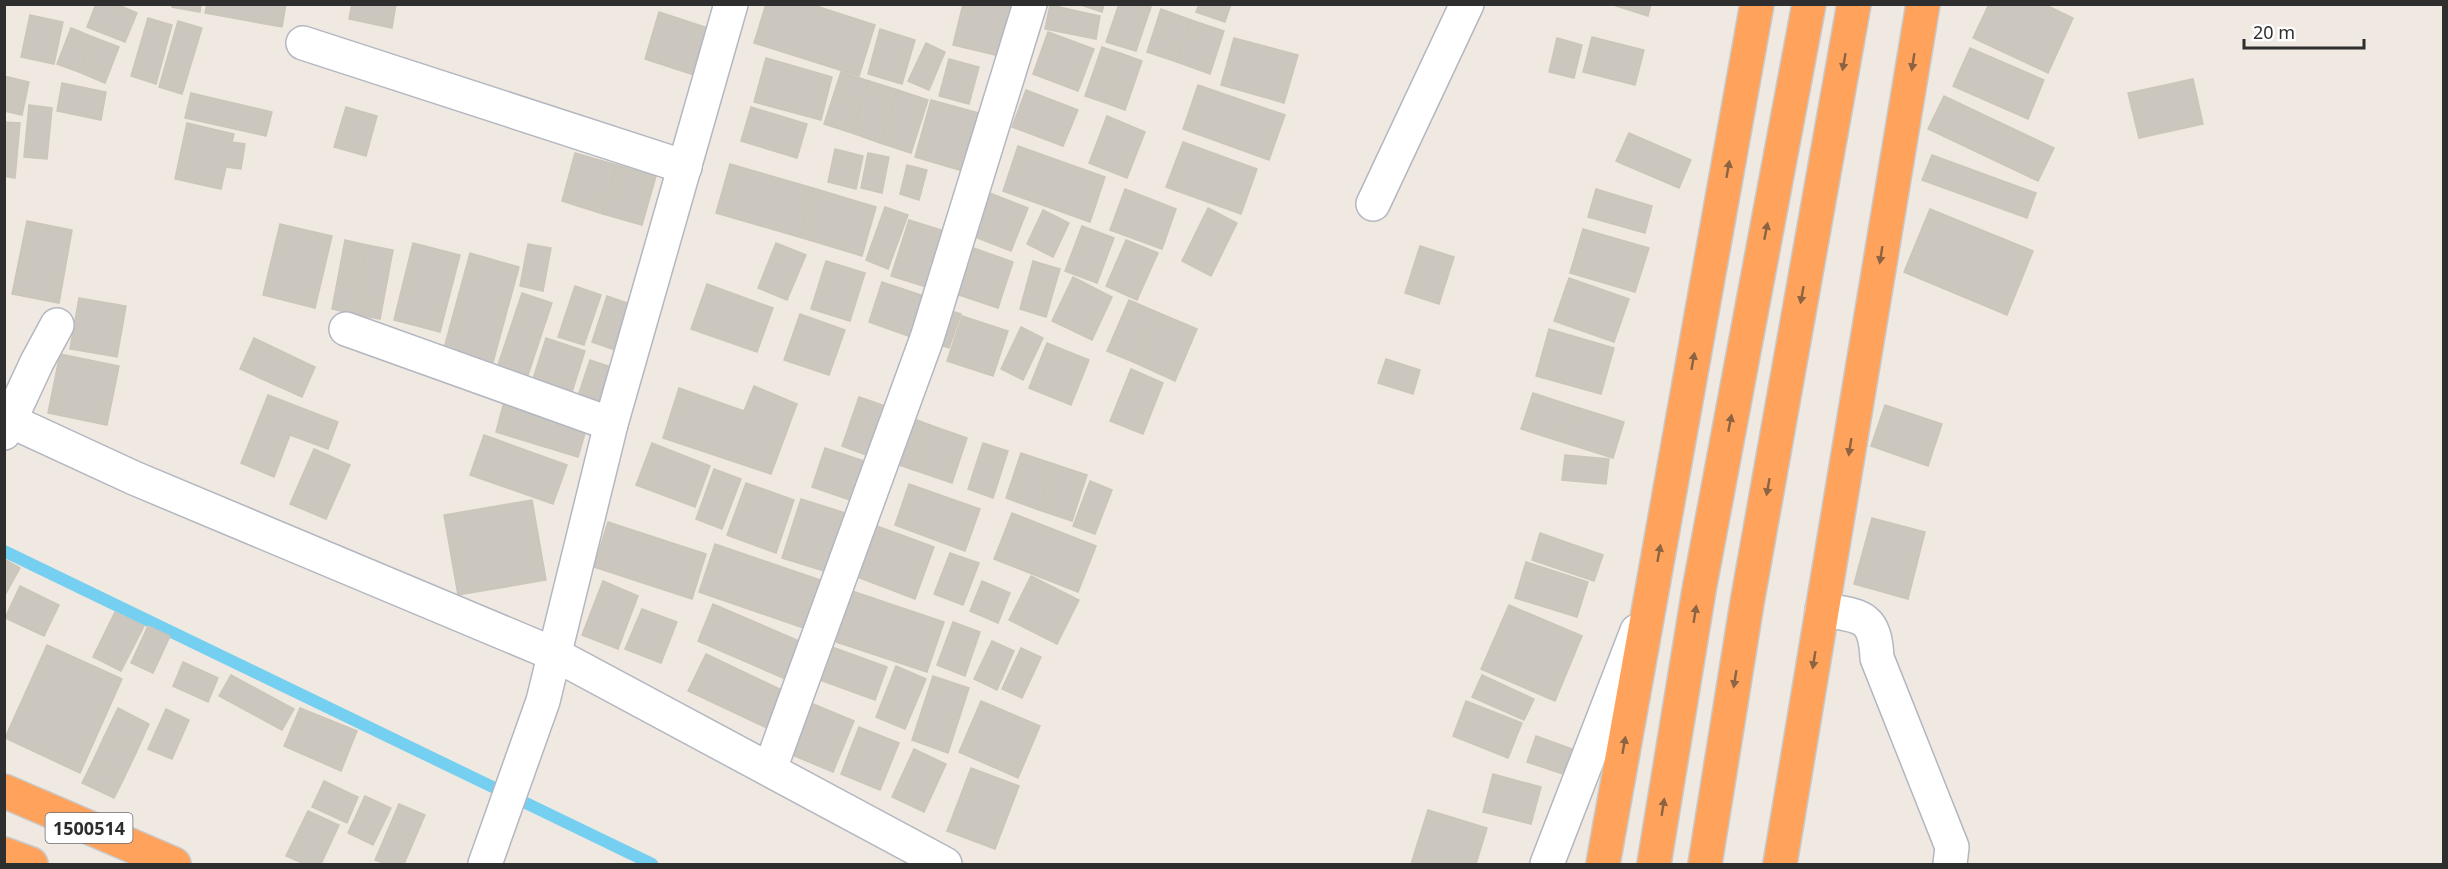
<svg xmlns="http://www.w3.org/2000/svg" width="2448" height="869" font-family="'Noto Sans',sans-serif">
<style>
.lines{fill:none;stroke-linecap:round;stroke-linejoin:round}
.stream{stroke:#75cff0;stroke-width:12}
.building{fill:#cbc7bf;stroke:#cbc5ba;stroke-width:1.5}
.minor-casing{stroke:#b4b7c1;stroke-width:36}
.highway-casing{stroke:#c9c9c9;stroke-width:36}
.minor{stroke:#fff;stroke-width:33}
.highway{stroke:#ffa35c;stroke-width:33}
.oneway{fill:#8c6343}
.labels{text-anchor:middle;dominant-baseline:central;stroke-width:4.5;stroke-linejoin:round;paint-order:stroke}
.shield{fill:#fff;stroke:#6d6d6d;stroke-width:1.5}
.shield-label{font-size:18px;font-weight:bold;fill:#2e2e2e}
</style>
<rect width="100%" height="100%" fill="#efe9e1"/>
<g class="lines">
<!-- stream -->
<polyline class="stream" points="4,551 652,864"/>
</g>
<!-- building -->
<g class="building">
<polygon points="96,4 116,4 137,13 125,42 87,27"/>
<polygon points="172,4 201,4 200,12 172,7"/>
<polygon points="207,4 286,4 282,27 205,13"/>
<polygon points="352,4 396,4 392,28 349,19"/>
<polygon points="766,4 810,4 875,25 859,76 754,43"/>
<polygon points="963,4 1016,7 1004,57 953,45"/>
<polygon points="1078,4 1104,4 1102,12"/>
<polygon points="1119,4 1151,7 1136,51 1106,42"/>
<polygon points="1199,4 1231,4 1225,22 1196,12"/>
<polygon points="1610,4 1651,4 1648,16"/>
<polygon points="1989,4 2044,4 2073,18 2048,73 1973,38"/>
<polygon points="1050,5 1100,16 1096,39 1045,29"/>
<polygon points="1161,9 1191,20 1177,62 1147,52"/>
<polygon points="659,12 708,28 694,75 645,59"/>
<polygon points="30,15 63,22 54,64 21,57"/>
<polygon points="148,18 172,25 156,84 131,76"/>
<polygon points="1191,20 1224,31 1210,74 1177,62"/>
<polygon points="178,21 202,28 182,94 159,87"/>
<polygon points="71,28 93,37 79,72 57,64"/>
<polygon points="880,29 915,40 902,84 868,74"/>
<polygon points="1048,32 1094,49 1078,91 1033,74"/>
<polygon points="93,37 119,47 105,83 79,72"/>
<polygon points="1592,37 1644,50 1635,85 1583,72"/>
<polygon points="1234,38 1298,55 1284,103 1221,85"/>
<polygon points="1557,38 1582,45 1574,78 1549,72"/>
<polygon points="926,43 945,52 929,90 908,81"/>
<polygon points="1102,47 1120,53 1103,102 1085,96"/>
<polygon points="1970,48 2044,80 2028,119 1953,86"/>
<polygon points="1120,53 1142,61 1125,110 1103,102"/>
<polygon points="766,58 832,77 821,120 754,102"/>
<polygon points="949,59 979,67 969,104 939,96"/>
<polygon points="841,72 869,81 852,133 824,124"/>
<polygon points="4,76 29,82 22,115 4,111"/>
<polygon points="2193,79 2203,124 2139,138 2128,93"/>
<polygon points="869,81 898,90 880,143 852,133"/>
<polygon points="62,83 106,92 101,120 57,111"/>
<polygon points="1198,85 1285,115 1269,160 1183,129"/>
<polygon points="898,90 928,100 911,153 880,143"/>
<polygon points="1026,90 1078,110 1063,146 1012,127"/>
<polygon points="191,93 272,112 266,136 185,118"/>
<polygon points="1944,96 2054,148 2038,181 1928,129"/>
<polygon points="931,100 990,116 973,174 915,157"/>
<polygon points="29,105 52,108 47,159 24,157"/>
<polygon points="346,107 377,116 366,156 334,147"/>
<polygon points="751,107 807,124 797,158 741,141"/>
<polygon points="1107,116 1145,132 1127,178 1089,163"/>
<polygon points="4,122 20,123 15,178 4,176"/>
<polygon points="187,123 234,134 232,142 245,144 241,169 226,167 221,189 175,179"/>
<polygon points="1629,133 1691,160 1679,188 1616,161"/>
<polygon points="1183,142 1257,169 1241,214 1166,187"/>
<polygon points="1018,146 1105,177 1090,222 1003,191"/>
<polygon points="835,149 863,156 856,189 828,182"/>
<polygon points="575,153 617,165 603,214 562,201"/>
<polygon points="868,153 889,157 882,193 861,188"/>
<polygon points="1932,155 2036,193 2027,218 1922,180"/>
<polygon points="730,164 813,188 799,237 716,213"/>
<polygon points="617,165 656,176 642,225 603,214"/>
<polygon points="907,165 927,170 919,200 900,194"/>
<polygon points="813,188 876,207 862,256 799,237"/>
<polygon points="1125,189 1176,209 1162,249 1110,230"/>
<polygon points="1596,189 1652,206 1645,233 1588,217"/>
<polygon points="982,190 1028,208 1011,251 965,233"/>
<polygon points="885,207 908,215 888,269 866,260"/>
<polygon points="1208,208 1237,223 1211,276 1182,261"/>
<polygon points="1930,209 2033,251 2007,315 1904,272"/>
<polygon points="1043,210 1069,223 1053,257 1027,244"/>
<polygon points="909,220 954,234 936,290 891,276"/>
<polygon points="27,221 72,230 59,303 12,294"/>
<polygon points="280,224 332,236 315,308 263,295"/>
<polygon points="1082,226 1114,238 1097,283 1065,271"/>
<polygon points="1583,229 1649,248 1635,292 1570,273"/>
<polygon points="345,240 367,245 354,314 332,309"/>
<polygon points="1126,240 1158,253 1137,300 1106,286"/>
<polygon points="413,243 460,255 440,332 394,320"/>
<polygon points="776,243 806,255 787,300 758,288"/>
<polygon points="528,244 551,248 543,291 520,286"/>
<polygon points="367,245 393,250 380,319 354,314"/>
<polygon points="965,245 1013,262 998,308 950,292"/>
<polygon points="1420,246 1454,257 1439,304 1405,293"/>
<polygon points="470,253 519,267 492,366 443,352"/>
<polygon points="826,261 865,273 850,321 811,309"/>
<polygon points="1033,261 1060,269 1046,317 1020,309"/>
<polygon points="1073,277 1112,297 1092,340 1052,321"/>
<polygon points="1569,278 1629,299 1614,342 1554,321"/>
<polygon points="882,282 927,297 914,338 869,322"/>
<polygon points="707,284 773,308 757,352 691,329"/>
<polygon points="575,286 601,295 584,345 558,337"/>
<polygon points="522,293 552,303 526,381 496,371"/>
<polygon points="607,296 636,306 621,352 592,342"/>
<polygon points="79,298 126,306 117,357 70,349"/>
<polygon points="1129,300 1159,313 1138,364 1107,351"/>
<polygon points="939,307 961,314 949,348 927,340"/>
<polygon points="1159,313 1197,329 1175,381 1138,364"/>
<polygon points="800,314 845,330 829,375 784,360"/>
<polygon points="962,316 1008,331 993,376 947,361"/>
<polygon points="1021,327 1043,338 1023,380 1001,369"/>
<polygon points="1549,329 1614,348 1601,394 1536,376"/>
<polygon points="254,338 315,367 302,397 240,369"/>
<polygon points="546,338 585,351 572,392 533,379"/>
<polygon points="1047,343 1089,360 1071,405 1029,388"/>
<polygon points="60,354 119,366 107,425 48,413"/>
<polygon points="1386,359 1420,370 1413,394 1378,383"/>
<polygon points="590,360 617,369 603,408 577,399"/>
<polygon points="1131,369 1163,383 1143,434 1110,421"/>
<polygon points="754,386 797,404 771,474 663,438 679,388 744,411"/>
<polygon points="1533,393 1573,406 1562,442 1521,429"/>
<polygon points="268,395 338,422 328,449 290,435 274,477 241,463"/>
<polygon points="859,397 894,409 877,459 842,446"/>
<polygon points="505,398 588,423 578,457 496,432"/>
<polygon points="1885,405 1942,424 1928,466 1871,446"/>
<polygon points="1573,406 1624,422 1613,458 1562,442"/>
<polygon points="909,417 930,425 914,470 893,463"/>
<polygon points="930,425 967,438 952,483 914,470"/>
<polygon points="484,435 567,465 553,504 470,475"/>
<polygon points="652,443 710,466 695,507 636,485"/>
<polygon points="983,443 1008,451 993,498 968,489"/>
<polygon points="825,448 870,463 856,502 812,487"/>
<polygon points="314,449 350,465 326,519 290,504"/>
<polygon points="1021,453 1054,464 1039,510 1006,498"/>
<polygon points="1565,455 1609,459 1606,484 1562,480"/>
<polygon points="1054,464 1087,475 1072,521 1039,510"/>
<polygon points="714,469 741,479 722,529 696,519"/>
<polygon points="1090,481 1112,490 1095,534 1073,526"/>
<polygon points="746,483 794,500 776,553 727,535"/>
<polygon points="909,484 980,509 965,551 895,525"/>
<polygon points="801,499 855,516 837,575 782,558"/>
<polygon points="532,500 546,580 458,595 444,515"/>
<polygon points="1012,513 1096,546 1078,592 994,559"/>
<polygon points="1872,518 1925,532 1908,599 1854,584"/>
<polygon points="608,522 706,554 692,599 594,567"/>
<polygon points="866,522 934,547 915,599 847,573"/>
<polygon points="1540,533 1603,555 1594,581 1532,560"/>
<polygon points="715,544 832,584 815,632 699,592"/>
<polygon points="950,553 979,563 963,605 934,594"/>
<polygon points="4,559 20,568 4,597"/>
<polygon points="1526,562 1588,582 1577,617 1515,598"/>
<polygon points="1031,576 1079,600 1057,644 1009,620"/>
<polygon points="603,581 638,596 618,649 582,635"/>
<polygon points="982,581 1010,593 998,623 970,611"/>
<polygon points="20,586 59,605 44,636 5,618"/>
<polygon points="852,591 944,622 927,672 836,642"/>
<polygon points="713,604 806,644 790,681 698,641"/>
<polygon points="1509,605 1582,636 1555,701 1481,669"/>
<polygon points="642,609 677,622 661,663 625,649"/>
<polygon points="115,612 144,626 121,671 93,657"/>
<polygon points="953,622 980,632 965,676 937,665"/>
<polygon points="148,626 170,636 153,673 131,663"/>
<polygon points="992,641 1014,651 997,690 974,679"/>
<polygon points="47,645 122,679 80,773 5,738"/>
<polygon points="832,647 887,667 875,700 820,680"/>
<polygon points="1021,648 1041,657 1022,698 1002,689"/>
<polygon points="706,654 786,692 769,729 688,691"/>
<polygon points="183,662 218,678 208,702 173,686"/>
<polygon points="896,666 926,679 905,729 876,717"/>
<polygon points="231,675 294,709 282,730 219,696"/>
<polygon points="1482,675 1534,699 1524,720 1472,697"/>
<polygon points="933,676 969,688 948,753 912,740"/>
<polygon points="806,701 854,721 833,772 785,752"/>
<polygon points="981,701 1040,726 1018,778 959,752"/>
<polygon points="1466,701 1522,723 1508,758 1453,736"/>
<polygon points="118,708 149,724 136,753 104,737"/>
<polygon points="300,708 357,731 341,771 284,746"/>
<polygon points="166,709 189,720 172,759 148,749"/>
<polygon points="859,727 899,743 880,790 841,774"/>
<polygon points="1536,736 1572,749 1563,774 1527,762"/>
<polygon points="104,737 136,753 124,778 92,763"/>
<polygon points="914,749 946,764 924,812 892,797"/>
<polygon points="92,763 124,778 114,798 82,783"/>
<polygon points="971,768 1019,786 995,849 947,831"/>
<polygon points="1493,774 1541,787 1531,824 1483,812"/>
<polygon points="324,781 358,797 347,823 312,807"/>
<polygon points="365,796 391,808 373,845 348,833"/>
<polygon points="399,804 425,815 404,864 386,864 375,860"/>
<polygon points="1428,810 1487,828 1476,864 1411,864"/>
<polygon points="308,811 339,825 321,864 304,864 286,856"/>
</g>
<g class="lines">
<defs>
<g id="minor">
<polyline points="303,43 685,167"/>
<polyline points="1373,204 1467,4"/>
<polyline points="346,329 611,424"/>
<polyline points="4,418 134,478 554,654 945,864"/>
<polyline points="4,433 37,362 57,325"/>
<path d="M 1822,610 C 1860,616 1875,614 1877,658 L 1952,847 L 1950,864"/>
<polyline points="770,769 927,338 1030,4"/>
<polyline points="485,864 543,701 611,424 731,4"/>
<polyline points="1547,864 1637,631"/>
</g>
<g id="highway">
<polyline points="4,791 174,864"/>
<polyline points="4,854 31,864"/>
<polyline points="1603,864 1757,4"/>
<polyline points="1654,864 1699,590 1809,4"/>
<polyline points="1705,864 1747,603 1854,4"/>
<polyline points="1780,864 1923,4"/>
</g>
</defs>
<!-- minor casing -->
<use href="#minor" class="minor-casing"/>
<!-- highway casing -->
<use href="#highway" class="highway-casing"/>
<!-- minor -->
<use href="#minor" class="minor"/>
<!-- highway -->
<use href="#highway" class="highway"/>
</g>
<!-- one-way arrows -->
<defs><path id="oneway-solid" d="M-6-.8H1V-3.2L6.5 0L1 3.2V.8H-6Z" transform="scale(1.5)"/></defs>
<g class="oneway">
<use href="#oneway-solid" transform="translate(1844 62) rotate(100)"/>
<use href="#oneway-solid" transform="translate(1913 62) rotate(99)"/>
<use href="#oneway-solid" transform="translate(1728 169) rotate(-80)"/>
<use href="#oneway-solid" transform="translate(1766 231) rotate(-79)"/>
<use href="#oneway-solid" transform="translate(1881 255) rotate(99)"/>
<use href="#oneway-solid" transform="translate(1802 295) rotate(100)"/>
<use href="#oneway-solid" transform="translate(1693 361) rotate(-80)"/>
<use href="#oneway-solid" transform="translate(1730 423) rotate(-79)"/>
<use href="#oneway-solid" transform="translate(1850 447) rotate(99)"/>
<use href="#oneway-solid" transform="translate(1768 487) rotate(100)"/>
<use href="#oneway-solid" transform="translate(1659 553) rotate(-80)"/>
<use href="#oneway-solid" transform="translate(1695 614) rotate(-81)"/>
<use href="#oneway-solid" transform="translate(1814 660) rotate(99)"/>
<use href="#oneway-solid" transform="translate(1735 679) rotate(99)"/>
<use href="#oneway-solid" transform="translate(1624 745) rotate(-80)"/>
<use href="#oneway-solid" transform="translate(1663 807) rotate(-81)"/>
</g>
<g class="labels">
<!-- shield labels -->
<rect class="shield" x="45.5" y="813" width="87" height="30" rx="4.5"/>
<g class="shield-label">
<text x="89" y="828">1500514</text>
</g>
</g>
<!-- border -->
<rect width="2448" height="869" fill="none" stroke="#2e2e2e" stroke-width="12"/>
<!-- scale -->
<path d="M2244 39v9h120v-9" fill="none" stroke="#2e2e2e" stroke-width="3"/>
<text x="2253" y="39" font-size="18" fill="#2e2e2e" stroke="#ffffff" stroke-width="4.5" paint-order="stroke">20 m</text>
</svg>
